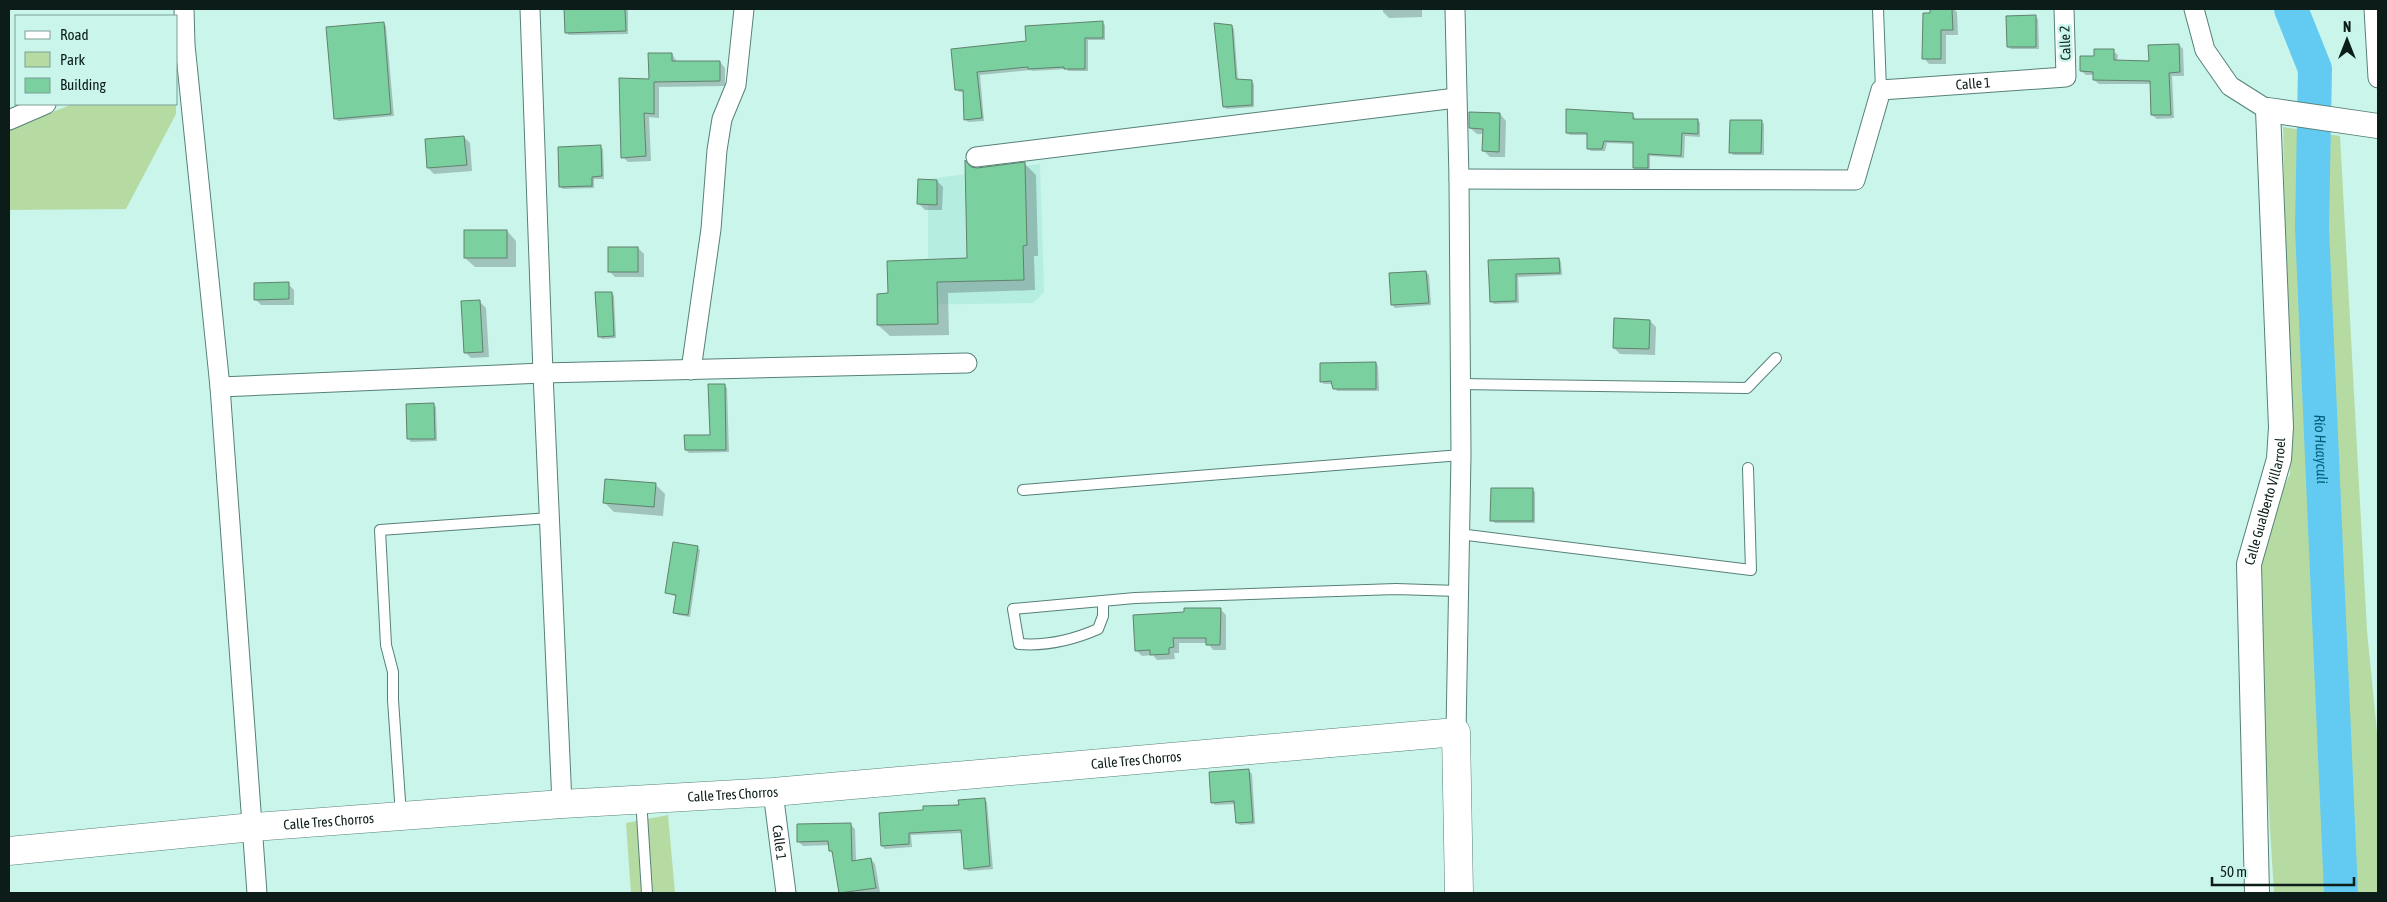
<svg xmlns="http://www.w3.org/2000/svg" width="2387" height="902" font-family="'Asap Condensed',sans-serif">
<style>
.built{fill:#b6ede1}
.green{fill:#b6dba2}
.shadow{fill:#0003}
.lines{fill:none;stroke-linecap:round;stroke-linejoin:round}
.river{stroke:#63caf1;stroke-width:34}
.building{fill:#7ad09e;stroke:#61826e}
.service-casing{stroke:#578078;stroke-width:12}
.minor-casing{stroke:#578078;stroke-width:21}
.tertiary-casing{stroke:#578078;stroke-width:26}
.secondary-casing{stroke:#578078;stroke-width:29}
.service{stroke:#fff;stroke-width:10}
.minor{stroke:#fff;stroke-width:19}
.tertiary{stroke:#fff;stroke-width:24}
.secondary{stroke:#fff;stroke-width:28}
.labels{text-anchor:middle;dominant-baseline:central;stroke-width:5;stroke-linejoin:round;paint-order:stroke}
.street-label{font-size:14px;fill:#0c1d19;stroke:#c9f5eb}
.water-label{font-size:15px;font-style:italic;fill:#015d77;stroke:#c9f5eb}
</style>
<rect width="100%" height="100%" fill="#c9f5eb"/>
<!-- built -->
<polygon class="built" points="1040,164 1044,292 1033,303 898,305 904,277 928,257 928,179"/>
<!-- green -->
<g class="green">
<polygon points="73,104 176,104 176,114 126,209 9,210 9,129"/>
<polygon points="2283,127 2340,136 2367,631 2378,742 2378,893 2274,893 2253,552 2290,474"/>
<polygon points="668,815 675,893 631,893 626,823"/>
</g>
<!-- shadow -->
<g class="shadow">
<polygon points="565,9 628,9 628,34 569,35 566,32"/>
<polygon points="1383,9 1422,9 1422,17 1389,18 1383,12"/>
<polygon points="1932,9 1954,9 1957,12 1958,35 1946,35 1946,64 1929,64 1924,58"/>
<polygon points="2035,17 2038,19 2039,49 2011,49 2008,47"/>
<polygon points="1102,22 1105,25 1105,40 1088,40 1088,71 1068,71 1067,69 1032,71 1031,70 980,75 984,121 968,122 965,119 965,92 959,92 957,89 952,50 1028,42"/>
<polygon points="383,23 386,26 394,116 338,121 335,118"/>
<polygon points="1231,26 1234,29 1238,80 1251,81 1254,84 1254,107 1227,109 1224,107"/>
<polygon points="2179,45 2183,49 2184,76 2172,76 2174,118 2157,119 2152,115 2151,84 2099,84 2094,80 2095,75 2086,75 2081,71 2095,57 2113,51 2118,55 2117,61 2150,62"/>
<polygon points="672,54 677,62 720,62 725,68 725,86 659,87 659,118 649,117 651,161 628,162 623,157 650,80"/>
<polygon points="1500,114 1506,121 1505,157 1490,157 1483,150 1484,134 1477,134 1470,128"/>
<polygon points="1633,114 1636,120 1698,120 1700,123 1700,137 1685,136 1684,158 1650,156 1650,171 1637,170 1634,168 1634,144 1607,143 1605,151 1591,151 1588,148 1588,135 1570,135 1567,133"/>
<polygon points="1762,122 1764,124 1764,155 1733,155 1731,152"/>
<polygon points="464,137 470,143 472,171 434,174 428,168"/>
<polygon points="600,146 603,149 604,179 594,179 594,188 563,189 560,187"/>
<polygon points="1025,164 1036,175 1038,256 1034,256 1035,290 948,293 949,335 890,336 878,325 889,295 968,259 971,168"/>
<polygon points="937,181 943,187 942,210 925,210 918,203"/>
<polygon points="507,231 516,241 516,267 475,267 465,258"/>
<polygon points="638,248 644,254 644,277 615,277 609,271"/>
<polygon points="1559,259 1561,262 1562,275 1518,277 1519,303 1494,304 1491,301 1489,261"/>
<polygon points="1426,272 1429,275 1431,305 1395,308 1392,305"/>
<polygon points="288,284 294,290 294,305 261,305 255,299"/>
<polygon points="612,293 614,296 616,338 602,339 599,336"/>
<polygon points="480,302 486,308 489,357 471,358 465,352"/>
<polygon points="1650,321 1656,327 1655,355 1620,354 1614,348"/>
<polygon points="1376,363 1378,366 1379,391 1337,391 1333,384 1324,384 1321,381"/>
<polygon points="724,385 727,388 729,452 689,453 686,450 711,436"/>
<polygon points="433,404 436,407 437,441 411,442 409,439"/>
<polygon points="655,484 665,494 663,516 614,512 604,502"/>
<polygon points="1533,490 1535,492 1535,523 1495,523 1492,520"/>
<polygon points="697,547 700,550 690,617 678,615 675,613 677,597 667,593"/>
<polygon points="1220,609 1226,615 1226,650 1213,650 1208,643 1179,643 1179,653 1174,653 1175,659 1157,660 1153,655 1142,656 1136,650"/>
<polygon points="1249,771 1252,774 1255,824 1240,825 1237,822 1235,804 1215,805 1212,802"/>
<polygon points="984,799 987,802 993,869 968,871 965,868 962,833 911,835 912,847 885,849 882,846 925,811"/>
<polygon points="850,824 855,829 856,861 871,859 875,864 880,892 841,893 834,855 830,850 830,845 803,846 798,841"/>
</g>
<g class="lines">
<!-- river -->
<path class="river" id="s1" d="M 2291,9 L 2315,69 L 2312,228 L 2341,893"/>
</g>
<!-- building -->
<g class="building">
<polygon points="564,9 625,9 626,31 565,33"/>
<polygon points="1930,9 1952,9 1953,30 1941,30 1941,59 1922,59 1923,13 1930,13"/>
<polygon points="2036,15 2036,47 2007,47 2006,16"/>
<polygon points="1103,21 1103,38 1085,38 1085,69 1064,69 1064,67 1028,69 1028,67 977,72 982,118 964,120 963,90 955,90 951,49 1026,41 1025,26"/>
<polygon points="384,22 391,114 334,119 326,27"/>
<polygon points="1214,23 1232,25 1236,79 1252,80 1252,105 1223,107"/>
<polygon points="2179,44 2180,72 2169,73 2171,115 2151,115 2150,81 2093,80 2093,72 2080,71 2080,56 2094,56 2094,49 2114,49 2114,60 2149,61 2148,45"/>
<polygon points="648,53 672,53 672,61 720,61 720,81 654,82 654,114 644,113 646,156 621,158 619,78 649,79"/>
<polygon points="1566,109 1633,113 1633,119 1698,119 1698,134 1682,133 1681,156 1648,154 1648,168 1633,168 1633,142 1604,141 1602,149 1587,149 1587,133 1566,133"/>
<polygon points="1469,112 1500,113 1499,152 1482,151 1483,129 1469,128"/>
<polygon points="1730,120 1762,120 1761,153 1729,153"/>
<polygon points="464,136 467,165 427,168 425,139"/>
<polygon points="601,145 602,176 592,177 592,186 559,187 558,147"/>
<polygon points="965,160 971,167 977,168 1025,162 1027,245 1023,246 1024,280 937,282 938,324 877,325 877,294 888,293 887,261 967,258"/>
<polygon points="918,179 937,180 937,205 917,204"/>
<rect x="464" y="230" width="43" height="28"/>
<rect x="608" y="247" width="30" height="25"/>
<polygon points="1559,258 1560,273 1516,274 1516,301 1490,302 1488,260"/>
<polygon points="1426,271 1429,303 1391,305 1389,273"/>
<polygon points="289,282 289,299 254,300 254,283"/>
<polygon points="595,292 612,292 614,336 598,337"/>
<polygon points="480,300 483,352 464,353 461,301"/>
<polygon points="1614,318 1650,320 1649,349 1613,348"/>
<polygon points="1376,362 1376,389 1333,389 1331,381 1320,382 1320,363"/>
<polygon points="708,384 725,384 726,450 685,450 684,435 710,435"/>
<polygon points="434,403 435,439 407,439 406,404"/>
<polygon points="605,479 656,483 654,507 603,503"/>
<polygon points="1491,488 1533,488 1533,521 1490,521"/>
<polygon points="673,542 698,546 688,615 673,613 676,595 665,593"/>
<polygon points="1184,608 1221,608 1220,645 1206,645 1206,638 1173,638 1174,647 1169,648 1169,654 1150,655 1150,650 1135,651 1133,615 1184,612"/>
<polygon points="1249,769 1253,822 1236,823 1234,801 1211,803 1209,772"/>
<polygon points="985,798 990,866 964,869 961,830 909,833 909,844 881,846 879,813 923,810 923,806 959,805 958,800"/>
<polygon points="851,823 852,861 871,858 876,888 839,893 832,851 829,851 828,841 797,842 797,824"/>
</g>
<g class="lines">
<defs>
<g id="service">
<polyline points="1878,9 1881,90"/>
<polyline points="1460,384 1747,388 1776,358"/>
<polyline points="1023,490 1461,455"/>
<polyline points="1459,534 1751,570 1748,468"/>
<path d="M 1103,601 L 1103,616 L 1098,629 C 1073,640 1045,646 1019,644 L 1013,609 L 1135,598 L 1396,589 L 1458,591"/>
<polyline points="641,799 647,893"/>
<polyline points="401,815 393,700 393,672 386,645 380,530 549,518"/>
</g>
<g id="minor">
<polyline points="184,9 185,45 220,387 257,893"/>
<polyline points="530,9 543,373 562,804"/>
<polyline points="1455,9 1459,179 1461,455 1456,732"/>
<polyline points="2194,9 2205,50 2230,86 2268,110"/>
<polyline points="2374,9 2378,78"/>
<polyline points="9,120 46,104"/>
<polyline points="976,157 1456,98"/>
<path id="s2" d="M 1459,179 L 1855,180 L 1881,90 L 2066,77 L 2064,9"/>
<polyline points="691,370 711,229 717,150 722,119 736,85 744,9"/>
<polyline points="220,387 543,373 967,363"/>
<path id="s3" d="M 773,792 L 786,893"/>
</g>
<g id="tertiary">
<path id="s4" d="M 2257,893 L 2249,564 L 2279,459 L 2281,427 L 2268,110 L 2378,126"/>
</g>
<g id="secondary">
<path id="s5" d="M 9,851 L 253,827 L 562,804 L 773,792 L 1456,732 L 1459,893"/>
</g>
</defs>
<!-- service casing -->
<use href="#service" class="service-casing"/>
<!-- minor casing -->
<use href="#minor" class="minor-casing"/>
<!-- tertiary casing -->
<use href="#tertiary" class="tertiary-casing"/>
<!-- secondary casing -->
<use href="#secondary" class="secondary-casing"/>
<!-- service -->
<use href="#service" class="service"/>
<!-- minor -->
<use href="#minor" class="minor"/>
<!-- tertiary -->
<use href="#tertiary" class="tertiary"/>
<!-- secondary -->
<use href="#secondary" class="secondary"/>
</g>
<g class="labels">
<!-- street labels -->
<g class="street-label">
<text transform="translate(2065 43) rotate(-92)">Calle 2</text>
<text stroke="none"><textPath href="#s2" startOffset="582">Calle 1</textPath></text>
<text stroke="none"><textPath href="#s4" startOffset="394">Calle Gualberto Villarroel</textPath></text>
<text stroke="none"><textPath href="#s5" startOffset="1131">Calle Tres Chorros</textPath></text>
<text stroke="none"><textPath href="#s5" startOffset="726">Calle Tres Chorros</textPath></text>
<text stroke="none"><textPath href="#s5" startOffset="321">Calle Tres Chorros</textPath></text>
<text stroke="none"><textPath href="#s3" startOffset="51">Calle 1</textPath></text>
</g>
<!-- water labels -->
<g class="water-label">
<text stroke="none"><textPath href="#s1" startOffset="445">Río Huayculi</textPath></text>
</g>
</g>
<!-- border -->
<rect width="2387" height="902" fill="none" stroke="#0c1d19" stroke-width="20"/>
<!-- legend -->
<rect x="15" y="15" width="162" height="90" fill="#c9f5eb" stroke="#7d9f97"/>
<rect x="25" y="31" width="25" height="8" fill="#ffffff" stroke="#7d9f97"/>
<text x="60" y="40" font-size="15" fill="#0c1d19">Road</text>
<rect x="25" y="52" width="25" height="15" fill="#b6dba2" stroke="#7d9f97"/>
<text x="60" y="65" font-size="15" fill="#0c1d19">Park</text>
<rect x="25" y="78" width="25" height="15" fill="#7ad09e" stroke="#7d9f97"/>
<text x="60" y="90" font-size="15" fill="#0c1d19">Building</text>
<!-- north arrow -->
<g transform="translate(2347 40)" stroke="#c9f5eb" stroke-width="4" paint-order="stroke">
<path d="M0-4L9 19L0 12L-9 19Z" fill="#0c1d19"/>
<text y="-8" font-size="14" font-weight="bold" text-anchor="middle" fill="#0c1d19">N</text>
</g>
<!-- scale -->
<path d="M2212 877v8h142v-8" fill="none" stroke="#0c1d19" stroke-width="2.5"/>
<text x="2220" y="877" font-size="15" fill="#0c1d19" stroke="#c9f5eb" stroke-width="4" paint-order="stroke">50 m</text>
</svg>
